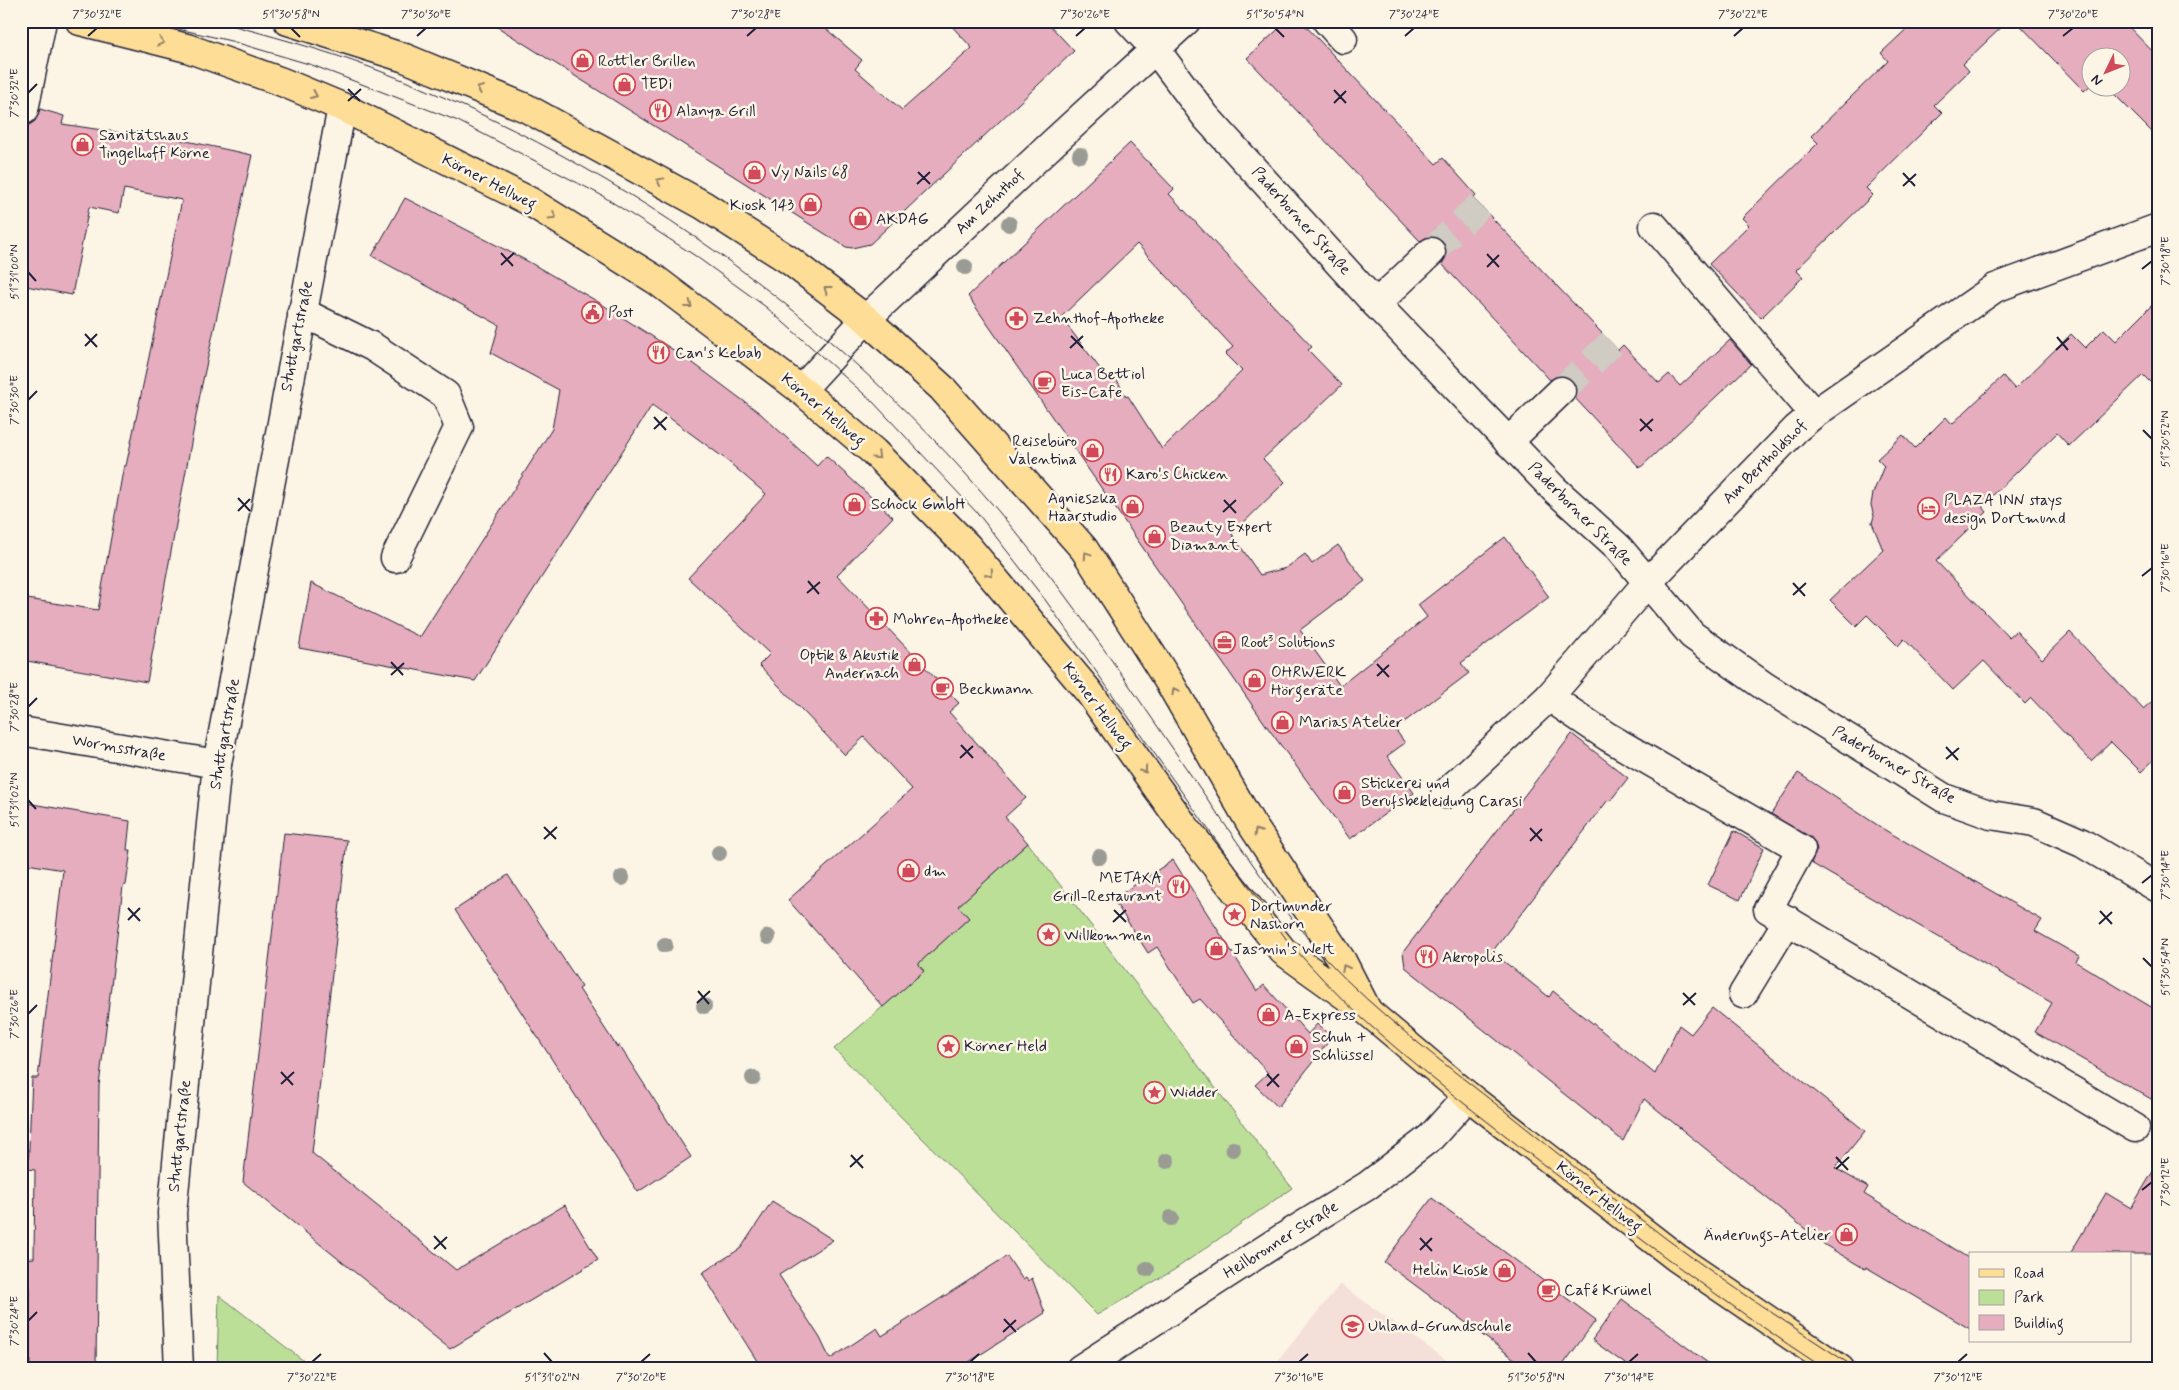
<svg xmlns="http://www.w3.org/2000/svg" width="2179" height="1390" font-family="Mynerve,sans-serif">
<style>
.built{fill:#f5dfd9}
.green{fill:#bcdf98;stroke:#6f806a}
.building{fill:#e6adbe;stroke:#22223b;fill-rule:evenodd}
.lines{fill:none;stroke-linecap:round;stroke-linejoin:round}
.minor-tunnel{stroke:#d0cbc3;stroke-width:28;stroke-dasharray:28 14;stroke-linecap:butt}
.minor-casing{stroke:#22223b;stroke-width:31}
.major-casing{stroke:#22223b;stroke-width:31}
.minor{stroke:#fcf5e5;stroke-width:28}
.major{stroke:#fedd96;stroke-width:28}
.tram{stroke:#22223b;stroke-width:1}
.tree{fill:#999b94}
.oneway{stroke:#908068}
.ticks{fill:none;stroke:#22223b;stroke-width:2}
.labels{text-anchor:middle;dominant-baseline:central;stroke-width:5;stroke-linejoin:round;paint-order:stroke}
.poi-label{font-size:16px;fill:#22223b;stroke:#fcf5e5;text-anchor:start}
.street-label{font-size:16px;fill:#22223b;stroke:#fcf5e5}
.neatline{fill:none;stroke:#22223b;stroke-width:2}
.ticks-label{font-size:12px;text-anchor:middle;fill:#22223b}
</style>
<rect width="100%" height="100%" fill="#fcf5e5"/>
<filter id="ink" filterUnits="userSpaceOnUse"><feTurbulence type="fractalNoise" baseFrequency=".02" numOctaves="2"/><feDisplacementMap in="SourceGraphic" scale="10" xChannelSelector="R" yChannelSelector="G"/><feConvolveMatrix kernelMatrix="1 2 1 2 8 2 1 2 1" color-interpolation-filters="sRGB"/></filter>
<g filter="url(#ink)">
<!-- built -->
<polygon class="built" points="1340,1284 1459,1369 1271,1369"/>
<!-- green -->
<g class="green">
<polygon points="1028,843 1292,1188 1174,1270 1097,1315 834,1049 924,971 918,964 969,918 958,906"/>
<polygon points="219,1295 314,1369 217,1369"/>
</g>
<!-- building -->
<g class="building">
<polygon points="488,21 817,21 862,60 855,69 902,110 972,48 947,21 1046,21 1074,51 870,244 852,248 846,247"/>
<polygon points="1287,21 1301,21 1436,164 1443,158 1476,195 1473,198 1618,350 1623,345 1659,383 1669,374 1680,386 1730,340 1751,364 1640,468 1575,398 1576,388 1572,380 1565,376 1558,376 1550,380 1442,264 1446,257 1446,249 1442,241 1436,237 1428,237 1420,241 1247,58"/>
<polygon points="1915,21 2008,21 1963,64 1969,71 1934,105 1942,113 1866,188 1873,195 1796,270 1803,277 1761,318 1709,264 1749,225 1742,218 1818,143 1811,136 1888,61 1881,53"/>
<polygon points="2016,21 2123,21 2158,57 2158,138 2108,88 2122,88 2122,58 2092,58 2092,84 2084,91"/>
<polygon points="40,109 64,116 62,124 149,137 149,133 252,155 201,389 147,682 21,660 21,598 98,610 124,465 126,466 182,200 124,189 119,213 89,207 72,295 21,285 21,125 29,125 35,121"/>
<path d="M 1130,143 L 1174,189 L 1169,194 L 1312,347 L 1308,350 L 1342,385 L 1263,459 L 1285,482 L 1232,534 L 1260,575 L 1286,568 L 1305,554 L 1312,564 L 1338,545 L 1365,581 L 1300,630 L 1340,686 L 1427,617 L 1418,605 L 1505,537 L 1549,597 L 1461,663 L 1469,673 L 1395,729 L 1405,743 L 1387,756 L 1414,793 L 1350,839 L 1268,728 L 968,296 ZM 1137,244 L 1233,347 L 1225,354 L 1242,371 L 1162,449 L 1128,396 L 1126,397 L 1114,374 L 1107,378 L 1061,317 Z"/>
<polygon points="405,198 529,262 600,303 689,360 761,414 817,466 826,456 893,517 837,575 959,703 949,712 1026,798 1005,817 1028,843 958,906 969,918 918,964 924,971 883,1007 788,900 912,789 864,737 845,755 759,665 770,654 688,578 766,494 724,458 652,405 475,681 299,648 311,583 420,637 552,429 559,390 491,353 499,325 372,256"/>
<polygon points="2158,299 2158,390 2143,375 2069,446 2057,433 1982,506 1987,512 1936,561 2009,637 2016,631 2042,659 2070,632 2143,709 2158,696 2158,756 2141,772 2111,742 2091,761 2031,698 2025,704 1984,661 1953,690 1904,639 1898,646 1867,615 1856,626 1830,600 1883,550 1872,523 1874,516 1871,505 1873,493 1884,466 1877,459 1903,435 1915,448 1946,417 1952,424 2003,376 2015,389 2071,334 2085,348 2104,329 2116,341"/>
<polygon points="1572,734 1628,778 1610,801 1608,800 1492,952 1549,997 1553,991 1655,1074 1679,1025 1691,1034 1712,1008 1865,1131 1835,1168 1868,1187 1864,1194 1970,1259 1970,1329 1866,1267 1865,1269 1825,1245 1644,1099 1623,1141 1405,967 1403,952"/>
<polygon points="1798,773 1885,830 2042,920 2035,931 2079,956 2076,962 2158,1011 2158,1103 2035,1032 2052,1003 1811,863 1817,849 1814,841 1771,814"/>
<polygon points="21,802 130,821 127,850 131,850 126,885 123,886 99,1086 96,1369 30,1369 30,1287 21,1287 21,1259 34,1258 35,1170 28,1169 32,1078 38,1078 63,870 21,863"/>
<polygon points="1734,831 1764,848 1740,900 1708,885"/>
<polygon points="284,833 347,840 312,1153 456,1270 565,1205 598,1260 450,1349 243,1182"/>
<polygon points="1173,860 1257,991 1264,985 1308,1034 1317,1024 1332,1037 1278,1107 1255,1085 1268,1073 1200,999 1193,1003 1157,947 1148,953 1113,899"/>
<polygon points="508,875 582,987 579,989 617,1047 619,1045 691,1157 638,1192 455,910"/>
<polygon points="2158,1163 2158,1254 2070,1254 2106,1193 2131,1208"/>
<polygon points="1432,1198 1596,1320 1560,1369 1528,1369 1384,1262"/>
<polygon points="772,1201 833,1240 779,1275 820,1338 830,1359 877,1328 882,1336 1007,1256 1023,1280 1026,1278 1028,1281 1032,1278 1045,1313 958,1369 762,1369 702,1273 741,1248"/>
<polygon points="1622,1299 1716,1369 1632,1369 1592,1340"/>
</g>
<g class="lines">
<!-- minor-tunnel -->
<g class="minor-tunnel">
<polyline points="1431,252 1480,205"/>
<polyline points="1561,391 1612,343"/>
</g>
<defs>
<g id="minor">
<polyline points="1129,21 1156,50 1206,117 1376,304 1554,489 1618,547 1692,635 1764,686 1944,798 1991,815 2034,822 2082,843 2158,888"/>
<polyline points="1327,21 1343,39"/>
<polyline points="24,110 42,21"/>
<polyline points="1654,226 1814,414"/>
<polyline points="1376,304 1431,252"/>
<polyline points="302,312 373,347 446,395 459,427 395,558"/>
<polyline points="801,390 866,319 1053,143 1186,21"/>
<polyline points="1508,442 1561,391"/>
<polyline points="1549,697 1608,737 1801,849 1768,909 2135,1128"/>
<polyline points="21,731 217,764"/>
<polyline points="1445,794 1549,697 1647,583 1796,429 1814,414 1995,288 2158,228"/>
<polyline points="1743,994 1788,920"/>
<polyline points="179,1369 172,1213 217,764 342,107"/>
<polyline points="1080,1369 1284,1237 1367,1186 1431,1137 1468,1096"/>
</g>
<g id="major">
<polyline points="80,21 187,48 282,82 342,107 529,201 656,280 730,336 801,390 874,452 967,546 1089,692 1185,827 1283,951 1367,1011 1468,1096 1677,1258 1840,1369"/>
<polyline points="288,21 405,58 526,108 703,205 789,260 866,319 942,388 1084,549 1171,685 1250,822 1342,961 1366,1008"/>
</g>
</defs>
<!-- minor casing -->
<use href="#minor" class="minor-casing"/>
<!-- major casing -->
<use href="#major" class="major-casing"/>
<!-- minor -->
<use href="#minor" class="minor"/>
<!-- major -->
<use href="#major" class="major"/>
<!-- tram -->
<g class="tram">
<path d="M 144,21 L 231,41 L 312,65 L 458,121 L 601,195 L 694,255 L 766,307 L 873,402 L 979,515 L 1046,601 L 1287,940 C 1311,967 1336,994 1363,1019 C 1419,1070 1480,1116 1540,1162 C 1633,1234 1726,1304 1825,1369"/>
<path d="M 216,21 C 268,35 321,49 372,68 C 631,166 859,334 1031,551 C 1100,639 1162,734 1226,826 C 1256,868 1289,919 1324,957 C 1378,1015 1444,1063 1506,1112 C 1560,1155 1613,1199 1668,1240 C 1729,1285 1793,1327 1857,1369"/>
</g>
</g>
<!-- trees -->
<g class="tree">
<circle cx="1080" cy="155" r="8"/>
<circle cx="1009" cy="224" r="8"/>
<circle cx="965" cy="267" r="8"/>
<circle cx="719" cy="853" r="8"/>
<circle cx="1099" cy="857" r="8"/>
<circle cx="622" cy="878" r="8"/>
<circle cx="768" cy="937" r="8"/>
<circle cx="665" cy="945" r="8"/>
<circle cx="704" cy="1006" r="8"/>
<circle cx="753" cy="1078" r="8"/>
<circle cx="1233" cy="1149" r="8"/>
<circle cx="1167" cy="1161" r="8"/>
<circle cx="1171" cy="1218" r="8"/>
<circle cx="1147" cy="1269" r="8"/>
</g>
<!-- one-way arrows -->
<defs><path id="oneway-chevron" d="M-2-3.5L2.5 0L-2 3.5" fill="none" stroke-width="1.6" stroke-linecap="round" stroke-linejoin="round" transform="scale(1.25)"/></defs>
<g class="oneway">
<use href="#oneway-chevron" transform="translate(161 42) rotate(14)"/>
<use href="#oneway-chevron" transform="translate(480 89) rotate(-158)"/>
<use href="#oneway-chevron" transform="translate(314 95) rotate(23)"/>
<use href="#oneway-chevron" transform="translate(660 181) rotate(-151)"/>
<use href="#oneway-chevron" transform="translate(553 216) rotate(32)"/>
<use href="#oneway-chevron" transform="translate(827 289) rotate(-143)"/>
<use href="#oneway-chevron" transform="translate(689 305) rotate(37)"/>
<use href="#oneway-chevron" transform="translate(877 456) rotate(44)"/>
<use href="#oneway-chevron" transform="translate(1087 555) rotate(-124)"/>
<use href="#oneway-chevron" transform="translate(990 574) rotate(50)"/>
<use href="#oneway-chevron" transform="translate(1175 691) rotate(-120)"/>
<use href="#oneway-chevron" transform="translate(1144 770) rotate(55)"/>
<use href="#oneway-chevron" transform="translate(1257 832) rotate(-123)"/>
<use href="#oneway-chevron" transform="translate(1345 968) rotate(-118)"/>
</g>
</g>
<!-- ticks -->
<path class="ticks" d="M 291,28 L 300,37M 1275,28 L 1284,37M 88,36 L 97,28M 417,36 L 426,28M 747,36 L 756,28M 1076,36 L 1085,28M 1405,36 L 1414,28M 1734,36 L 1743,28M 2063,36 L 2073,28M 348,89 L 360,101M 1334,90 L 1346,103M 28,93 L 37,84M 348,101 L 361,89M 1334,103 L 1346,91M 918,172 L 930,184M 1903,173 L 1915,186M 917,184 L 930,172M 1903,186 L 1916,174M 501,253 L 513,266M 1487,254 L 1499,267M 501,265 L 514,253M 1487,267 L 1499,255M 2142,269 L 2152,261M 28,272 L 36,281M 85,334 L 97,347M 1071,336 L 1083,348M 2057,337 L 2068,350M 85,346 L 97,334M 1070,348 L 1083,336M 2056,350 L 2069,338M 28,400 L 37,391M 654,417 L 666,430M 1640,419 L 1652,431M 654,429 L 667,417M 2143,430 L 2152,439M 1640,431 L 1653,419M 238,498 L 250,511M 1224,500 L 1236,513M 238,511 L 250,499M 1223,512 L 1236,500M 2142,576 L 2152,568M 808,581 L 819,594M 1793,583 L 1805,596M 807,593 L 820,582M 1793,595 L 1806,583M 391,662 L 403,675M 1377,664 L 1389,677M 391,675 L 404,663M 1377,676 L 1389,665M 28,707 L 37,698M 961,745 L 973,758M 1946,747 L 1958,760M 960,758 L 973,746M 1946,759 L 1959,748M 28,800 L 36,809M 544,827 L 556,839M 1530,828 L 1542,841M 544,839 L 557,827M 1530,841 L 1542,829M 2142,883 L 2152,875M 128,908 L 140,921M 1114,910 L 1126,922M 2100,911 L 2112,924M 128,920 L 140,908M 1113,922 L 1126,910M 2099,924 L 2112,912M 2143,958 L 2152,967M 698,991 L 709,1004M 1683,993 L 1695,1005M 697,1003 L 710,991M 1683,1005 L 1696,993M 28,1014 L 37,1005M 281,1072 L 293,1085M 1267,1074 L 1279,1087M 281,1084 L 294,1072M 1267,1086 L 1279,1074M 851,1155 L 863,1168M 1836,1157 L 1848,1170M 850,1167 L 863,1155M 1836,1169 L 1849,1157M 2142,1190 L 2152,1182M 434,1236 L 446,1249M 1420,1238 L 1432,1251M 434,1249 L 447,1237M 1420,1250 L 1432,1238M 1004,1319 L 1016,1332M 28,1321 L 37,1312M 1003,1332 L 1016,1320M 544,1353 L 552,1362M 1528,1353 L 1536,1362M 312,1362 L 321,1354M 641,1362 L 650,1354M 970,1362 L 979,1354M 1299,1362 L 1308,1354M 1629,1362 L 1638,1354M 1958,1362 L 1967,1354"/>
<!-- icons -->
<defs>
<symbol id="shop-ring" viewBox="-11 -11 22 22"><circle r="9.5" fill="#fcf5e5" stroke="#d1495b" stroke-width="1.5"/><path d="M-5-2.5h2.3a2.7 3.5 0 0 1 5.4 0H5L5.5 6h-11ZM-1.5-2.5h3a1.5 2.3 0 0 0-3 0Z" fill="#d1495b"/></symbol>
<symbol id="restaurant-ring" viewBox="-11 -11 22 22"><circle r="9.5" fill="#fcf5e5" stroke="#d1495b" stroke-width="1.5"/><path d="M-5-6h1v4h1v-4h1v4h1v-4h1v5L-1.5 .5V6h-2V.5L-5-1ZM5-6V6H3V1.5H1.5Q1.5-4 5-6Z" fill="#d1495b"/></symbol>
<symbol id="civic-ring" viewBox="-11 -11 22 22"><circle r="9.5" fill="#fcf5e5" stroke="#d1495b" stroke-width="1.5"/><path d="M-.6-6.5H3V-4.5H.6V-3L4-1V1h2V6H-6V1h2V-1L-.6-3ZM-1.2 2.5V6h2.4V2.5Z" fill="#d1495b"/></symbol>
<symbol id="pharmacy-ring" viewBox="-11 -11 22 22"><circle r="9.5" fill="#fcf5e5" stroke="#d1495b" stroke-width="1.5"/><path d="M-2-6h4v4h4v4h-4v4h-4v-4h-4v-4h4Z" fill="#d1495b"/></symbol>
<symbol id="cafe-ring" viewBox="-11 -11 22 22"><circle r="9.5" fill="#fcf5e5" stroke="#d1495b" stroke-width="1.5"/><path d="M-5.5-4.5H6V0H3Q3 3.5 0 3.5H-2.5Q-5.5 3.5-5.5 0ZM3-3.2v2h1.7v-2ZM-6 4.5H4V6H-6Z" fill="#d1495b"/></symbol>
<symbol id="hotel-ring" viewBox="-11 -11 22 22"><circle r="9.5" fill="#fcf5e5" stroke="#d1495b" stroke-width="1.5"/><path d="M-6-4.5h1.5V1H6V5H4.5V3h-9V5H-6ZM-4 0a1.8 1.8 0 1 1 3.6 0ZM.5 0V-2.5h3Q6-2.5 6 0Z" fill="#d1495b"/></symbol>
<symbol id="office-ring" viewBox="-11 -11 22 22"><circle r="9.5" fill="#fcf5e5" stroke="#d1495b" stroke-width="1.5"/><path d="M-6-3h4V-5.5h4V-3h4V5H-6ZM-1-4.5V-3h2v-1.5ZM-6 0V1H6V0Z" fill="#d1495b"/></symbol>
<symbol id="sight-ring" viewBox="-11 -11 22 22"><circle r="9.5" fill="#fcf5e5" stroke="#d1495b" stroke-width="1.5"/><path d="M0-6L1.8-2.2L6-1.7L2.9 1.2L3.7 5.4L0 3.3L-3.7 5.4L-2.9 1.2L-6-1.7L-1.8-2.2Z" fill="#d1495b"/></symbol>
<symbol id="school-ring" viewBox="-11 -11 22 22"><circle r="9.5" fill="#fcf5e5" stroke="#d1495b" stroke-width="1.5"/><path d="M0-5L7-2L0 1L-7-2ZM-4 1L0 2.5L4 1V4Q0 6-4 4Z" fill="#d1495b"/></symbol>
</defs>
<g fill-rule="evenodd">
<use href="#shop-ring" x="570" y="48" width="25" height="25"/>
<use href="#shop-ring" x="612" y="72" width="25" height="25"/>
<use href="#restaurant-ring" x="648" y="98" width="25" height="25"/>
<use href="#shop-ring" x="70" y="132" width="25" height="25"/>
<use href="#shop-ring" x="742" y="160" width="25" height="25"/>
<use href="#shop-ring" x="798" y="192" width="25" height="25"/>
<use href="#shop-ring" x="848" y="206" width="25" height="25"/>
<use href="#civic-ring" x="580" y="300" width="25" height="25"/>
<use href="#pharmacy-ring" x="1004" y="306" width="25" height="25"/>
<use href="#restaurant-ring" x="646" y="340" width="25" height="25"/>
<use href="#cafe-ring" x="1032" y="370" width="25" height="25"/>
<use href="#shop-ring" x="1080" y="438" width="25" height="25"/>
<use href="#restaurant-ring" x="1098" y="462" width="25" height="25"/>
<use href="#shop-ring" x="842" y="492" width="25" height="25"/>
<use href="#shop-ring" x="1120" y="494" width="25" height="25"/>
<use href="#hotel-ring" x="1916" y="496" width="25" height="25"/>
<use href="#shop-ring" x="1142" y="524" width="25" height="25"/>
<use href="#pharmacy-ring" x="864" y="606" width="25" height="25"/>
<use href="#office-ring" x="1212" y="630" width="25" height="25"/>
<use href="#shop-ring" x="902" y="652" width="25" height="25"/>
<use href="#shop-ring" x="1242" y="668" width="25" height="25"/>
<use href="#cafe-ring" x="930" y="676" width="25" height="25"/>
<use href="#shop-ring" x="1270" y="710" width="25" height="25"/>
<use href="#shop-ring" x="1332" y="780" width="25" height="25"/>
<use href="#shop-ring" x="896" y="858" width="25" height="25"/>
<use href="#restaurant-ring" x="1166" y="874" width="25" height="25"/>
<use href="#sight-ring" x="1222" y="902" width="25" height="25"/>
<use href="#sight-ring" x="1036" y="922" width="25" height="25"/>
<use href="#shop-ring" x="1204" y="936" width="25" height="25"/>
<use href="#restaurant-ring" x="1414" y="944" width="25" height="25"/>
<use href="#shop-ring" x="1256" y="1002" width="25" height="25"/>
<use href="#sight-ring" x="936" y="1034" width="25" height="25"/>
<use href="#shop-ring" x="1284" y="1034" width="25" height="25"/>
<use href="#sight-ring" x="1142" y="1080" width="25" height="25"/>
<use href="#shop-ring" x="1834" y="1222" width="25" height="25"/>
<use href="#shop-ring" x="1492" y="1258" width="25" height="25"/>
<use href="#cafe-ring" x="1536" y="1278" width="25" height="25"/>
<use href="#school-ring" x="1340" y="1314" width="25" height="25"/>
</g>
<g class="labels">
<!-- poi labels -->
<g class="poi-label">
<text x="598" y="61">Rottler Brillen</text>
<text x="641" y="84">TEDi</text>
<text x="676" y="111">Alanya Grill</text>
<text x="99" y="135">Sanitätshaus<tspan x="99" dy="18">Tingelhoff Körne</tspan></text>
<text x="771" y="172">Vy Nails 68</text>
<text x="794" y="205" text-anchor="end">Kiosk 143</text>
<text x="876" y="219">AKDAG</text>
<text x="608" y="312">Post</text>
<text x="1033" y="318">Zehnthof-Apotheke</text>
<text x="675" y="353">Can's Kebab</text>
<text x="1061" y="374">Luca Bettiol<tspan x="1061" dy="18">Eis-Cafe</tspan></text>
<text x="1077" y="441" text-anchor="end">Reisebüro<tspan x="1077" dy="18">Valentina</tspan></text>
<text x="1126" y="474">Karo's Chicken</text>
<text x="1117" y="498" text-anchor="end">Agnieszka<tspan x="1117" dy="18">Haarstudio</tspan></text>
<text x="1944" y="500">PLAZA INN stays<tspan x="1944" dy="18">design Dortmund</tspan></text>
<text x="871" y="504">Schock GmbH</text>
<text x="1170" y="527">Beauty Expert<tspan x="1170" dy="18">Diamant</tspan></text>
<text x="893" y="619">Mohren-Apotheke</text>
<text x="1241" y="642">Root³ Solutions</text>
<text x="899" y="655" text-anchor="end">Optik &amp; Akustik<tspan x="899" dy="18">Andernach</tspan></text>
<text x="1271" y="672">OHRWERK<tspan x="1271" dy="18">Hörgeräte</tspan></text>
<text x="959" y="689">Beckmann</text>
<text x="1299" y="722">Marias Atelier</text>
<text x="1361" y="783">Stickerei und<tspan x="1361" dy="18">Berufsbekleidung Carasi</tspan></text>
<text x="924" y="871">dm</text>
<text x="1162" y="878" text-anchor="end">METAXA<tspan x="1162" dy="18">Grill-Restaurant</tspan></text>
<text x="1250" y="906">Dortmunder<tspan x="1250" dy="18">Nashorn</tspan></text>
<text x="1064" y="935">Willkommen</text>
<text x="1233" y="949">Jasmin's Welt</text>
<text x="1442" y="957">Akropolis</text>
<text x="1284" y="1015">A-Express</text>
<text x="1312" y="1037">Schuh +<tspan x="1312" dy="18">Schlüssel</tspan></text>
<text x="964" y="1046">Körner Held</text>
<text x="1170" y="1092">Widder</text>
<text x="1831" y="1235" text-anchor="end">Änderungs-Atelier</text>
<text x="1488" y="1270" text-anchor="end">Helin Kiosk</text>
<text x="1564" y="1290">Café Krümel</text>
<text x="1368" y="1326">Uhland-Grundschule</text>
</g>
<!-- street labels -->
<g class="street-label">
<text transform="translate(489 182) rotate(27)">Körner Hellweg</text>
<text transform="translate(990 202) rotate(-43)">Am Zehnthof</text>
<text transform="translate(1301 221) rotate(48)">Paderborner Straße</text>
<text transform="translate(297 336) rotate(-79)">Stuttgartstraße</text>
<text transform="translate(823 410) rotate(40)">Körner Hellweg</text>
<text transform="translate(1765 462) rotate(-45)">Am Bertholdshof</text>
<text transform="translate(1580 514) rotate(45)">Paderborner Straße</text>
<text transform="translate(1097 706) rotate(53)">Körner Hellweg</text>
<text transform="translate(225 734) rotate(-80)">Stuttgartstraße</text>
<text transform="translate(119 748) rotate(10)">Wormsstraße</text>
<text transform="translate(1894 765) rotate(30)">Paderborner Straße</text>
<text transform="translate(180 1136) rotate(-84)">Stuttgartstraße</text>
<text transform="translate(1599 1197) rotate(38)">Körner Hellweg</text>
<text transform="translate(1281 1240) rotate(-32)">Heilbronner Straße</text>
</g>
</g>
<!-- margin -->
<rect width="2179" height="1390" fill="none" stroke="#fcf5e5" stroke-width="55"/>
<!-- legend -->
<rect x="1969" y="1252" width="162" height="90" fill="#fcf5e5" stroke="#a5a1a1"/>
<rect x="1979" y="1269" width="25" height="8" fill="#fedd96" stroke="#a5a1a1"/>
<text x="2014" y="1278" font-size="15" fill="#22223b">Road</text>
<rect x="1979" y="1290" width="25" height="15" fill="#bcdf98" stroke="#a5a1a1"/>
<text x="2014" y="1302" font-size="15" fill="#22223b">Park</text>
<rect x="1979" y="1315" width="25" height="15" fill="#e6adbe" stroke="#a5a1a1"/>
<text x="2014" y="1328" font-size="15" fill="#22223b">Building</text>
<!-- north arrow -->
<g transform="translate(2106 72) rotate(227)"><circle r="24" fill="#fcf5e5" stroke="#a5a1a1"/>
<path d="M0-4L9 19L0 12L-9 19Z" fill="#d1495b"/>
<text y="-8" font-size="14" font-weight="bold" text-anchor="middle" fill="#22223b">N</text>
</g>
<rect x="28" y="28" width="2124" height="1334" class="neatline"/>
<g class="ticks-label">
<text x="97" y="18">7°30'32"E</text>
<text x="291" y="18">51°30'58"N</text>
<text x="426" y="18">7°30'30"E</text>
<text x="756" y="18">7°30'28"E</text>
<text x="1085" y="18">7°30'26"E</text>
<text x="1275" y="18">51°30'54"N</text>
<text x="1414" y="18">7°30'24"E</text>
<text x="1743" y="18">7°30'22"E</text>
<text x="2073" y="18">7°30'20"E</text>
<text transform="translate(14 93) rotate(-90)" y="4">7°30'32"E</text>
<text transform="translate(2165 261) rotate(-90)" y="4">7°30'18"E</text>
<text transform="translate(14 272) rotate(-90)" y="4">51°31'00"N</text>
<text transform="translate(14 400) rotate(-90)" y="4">7°30'30"E</text>
<text transform="translate(2165 439) rotate(-90)" y="4">51°30'52"N</text>
<text transform="translate(2165 568) rotate(-90)" y="4">7°30'16"E</text>
<text transform="translate(14 707) rotate(-90)" y="4">7°30'28"E</text>
<text transform="translate(14 800) rotate(-90)" y="4">51°31'02"N</text>
<text transform="translate(2165 875) rotate(-90)" y="4">7°30'14"E</text>
<text transform="translate(2165 967) rotate(-90)" y="4">51°30'54"N</text>
<text transform="translate(14 1014) rotate(-90)" y="4">7°30'26"E</text>
<text transform="translate(2165 1182) rotate(-90)" y="4">7°30'12"E</text>
<text transform="translate(14 1321) rotate(-90)" y="4">7°30'24"E</text>
<text x="312" y="1381">7°30'22"E</text>
<text x="552" y="1381">51°31'02"N</text>
<text x="641" y="1381">7°30'20"E</text>
<text x="970" y="1381">7°30'18"E</text>
<text x="1299" y="1381">7°30'16"E</text>
<text x="1536" y="1381">51°30'58"N</text>
<text x="1629" y="1381">7°30'14"E</text>
<text x="1958" y="1381">7°30'12"E</text>
</g>
</svg>
